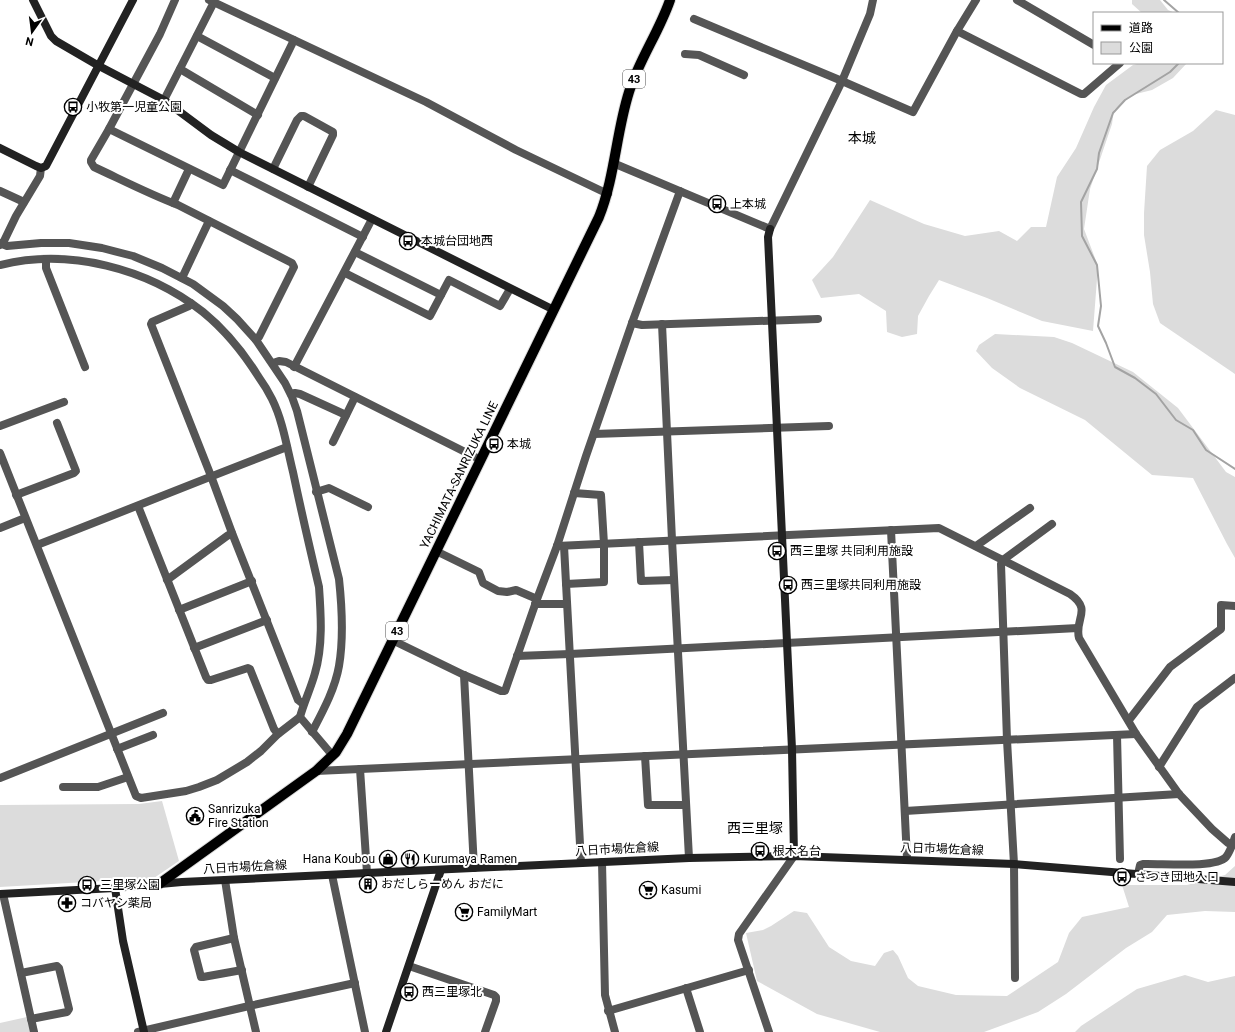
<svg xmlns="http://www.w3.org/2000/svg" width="1235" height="1032" font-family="Roboto,'Noto Sans JP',sans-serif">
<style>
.green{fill:#dcdcdc}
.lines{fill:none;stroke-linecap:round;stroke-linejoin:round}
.stream{stroke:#a3a3a3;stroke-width:2}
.primary-casing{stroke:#dbdbdb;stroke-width:12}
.street{stroke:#555;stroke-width:8}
.secondary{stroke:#222;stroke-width:8}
.primary{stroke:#000;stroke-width:10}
.labels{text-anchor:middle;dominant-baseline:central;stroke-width:4;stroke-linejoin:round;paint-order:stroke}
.shield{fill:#fff;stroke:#4c4c4c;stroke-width:1}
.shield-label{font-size:11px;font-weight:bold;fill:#000}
.poi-label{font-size:12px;fill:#000;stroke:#fff;text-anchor:start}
.street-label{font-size:12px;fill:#000;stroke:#fff}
.quarter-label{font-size:14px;fill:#000;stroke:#fff}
</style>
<rect width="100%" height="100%" fill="#fff"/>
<!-- green -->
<g class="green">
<polygon points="1132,0 1160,0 1168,10 1175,13 1142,13 1132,4"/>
<polygon points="1141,63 1187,63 1173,78 1152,90 1132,95 1114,110 1112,124 1090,189 1084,229 1098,266 1093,331 1042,321 987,298 939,280 929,296 918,316 917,334 902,337 887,332 886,311 859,294 821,298 812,280 833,257 870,200 924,224 965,236 999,231 1017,241 1031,227 1046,227 1057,177 1076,148 1094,107 1106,85 1133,65"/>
<polygon points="1216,110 1235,115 1235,374 1160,323 1153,304 1150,272 1144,235 1144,213 1147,166 1160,150 1193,131"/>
<polygon points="995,334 1054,337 1072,343 1133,372 1178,408 1226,472 1235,477 1235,558 1227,544 1193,478 1152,475 1085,420 1020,388 992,368 976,351 979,345"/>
<polygon points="162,801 179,861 154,878 0,887 0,805 139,804"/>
<polygon points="1235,866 1235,912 1205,911 1167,915 1152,932 1126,948 1066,994 1038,1012 984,1032 880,1032 817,1014 757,981 746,933 763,930 771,926 794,911 807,913 829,947 851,961 875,966 884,953 893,950 898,956 908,978 918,986 956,995 1007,996 1058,962 1069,933 1082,917 1129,907 1122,885 1187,885 1225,875"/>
<polygon points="1185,975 1208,982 1235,976 1235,1032 1075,1032 1081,1026 1137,989"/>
<polygon points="27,1017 31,1032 0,1032 0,1023"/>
</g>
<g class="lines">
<!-- stream -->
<g class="stream">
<polyline points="1164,0 1179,13"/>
<polyline points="1179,63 1170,72 1125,100 1113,113 1099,153 1097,169 1081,202 1082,236 1097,265 1101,306 1098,326 1106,343 1115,367 1135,378 1156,394 1176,420 1193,430 1206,450 1235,469"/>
</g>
<defs>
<path id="primary" d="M 159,884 L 316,771 L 336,752 L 347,734 L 599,217 C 615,177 616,133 629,92 C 639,60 659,32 670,0"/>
</defs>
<!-- primary casing -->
<use href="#primary" class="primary-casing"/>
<!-- street -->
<g class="street">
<path d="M 175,0 L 160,34 L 109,129 L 91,160 L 91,162 L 94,167 C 122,180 149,194 178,205 L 292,263 L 294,267 L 259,337 L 256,340"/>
<polyline points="209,0 426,102 516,150 608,194"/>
<polyline points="1017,0 1094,45"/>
<polyline points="694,19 842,81 913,112 957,31 976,0"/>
<polyline points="957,31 1081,94 1084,94 1120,63"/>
<polyline points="197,36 275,78"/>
<polyline points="685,54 699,55 744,75"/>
<polyline points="180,69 258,115"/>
<polyline points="164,100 214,2"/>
<polyline points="109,129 223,185 294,40"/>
<polyline points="613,163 770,229 842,81 870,14 873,0"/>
<polyline points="273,169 297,120 301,116 304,116 333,132 333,135 308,187"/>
<polyline points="230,170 363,237"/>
<polyline points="0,191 24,202"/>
<polyline points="173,203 189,169"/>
<path d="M 2,244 L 7,246 L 41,243 L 69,243 L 102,248 L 133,256 L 162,268 L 193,284 L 223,306 L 237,319 L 256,340 L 285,383 L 292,397 L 297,411 L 339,579 C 342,607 344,637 339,666 C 335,689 323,711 312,732"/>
<polyline points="0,245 4,241 16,216 40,176 41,168"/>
<polyline points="355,252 441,295"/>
<polyline points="46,259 46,268 85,367"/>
<path d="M 0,265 C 69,248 147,268 203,312 C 225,330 243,352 258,376 C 263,383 268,391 272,399 C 283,421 287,448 293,472 C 301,510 310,549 319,587 C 321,615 323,646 315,673 C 311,688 304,702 300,717 L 333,756"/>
<polyline points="345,273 430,316 449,280 500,306 510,289"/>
<polyline points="182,278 209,221"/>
<polyline points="191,303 189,306 152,322 151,324 211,476 232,533 298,700 303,704"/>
<polyline points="632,323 642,325 818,319"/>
<polyline points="662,324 672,540 689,858"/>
<polyline points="273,363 279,361 286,362 481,460"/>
<polyline points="294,367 372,219"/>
<polyline points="291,394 295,393 300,394 346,415"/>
<polyline points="0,426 64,402"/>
<polyline points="594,434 829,426"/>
<polyline points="333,442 355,397"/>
<polyline points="0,453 136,796 141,798 186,791 199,787 217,780 247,762 261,751 278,734 300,717"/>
<polyline points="316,492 329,488 368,507"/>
<polyline points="16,495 74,473 76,471 57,423"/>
<polyline points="138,506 206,677 208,680 211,680 248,668 250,669 274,729 278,734"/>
<polyline points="0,528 25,518"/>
<polyline points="891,530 907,859"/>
<polyline points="639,542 641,581 674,580"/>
<path d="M 37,545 C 120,513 203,479 287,447"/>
<path d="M 557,546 L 939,528 L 1070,594 C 1093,610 1074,619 1079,638 L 1136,734 L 1179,794 L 1212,829 L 1228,843 L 1232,844"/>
<polyline points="564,546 581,863"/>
<polyline points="976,546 1030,508"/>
<polyline points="436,551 479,572 483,583 498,591 507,592 516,590 537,599"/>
<polyline points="167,580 227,536 232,533"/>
<polyline points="566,584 604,582 604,544 601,495 574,493"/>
<polyline points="535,604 567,604"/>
<polyline points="179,610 252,581"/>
<polyline points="392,640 464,675 501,691 505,691 537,599 557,546 586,456 632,323 680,191"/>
<polyline points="194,648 267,620"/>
<polyline points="517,656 570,654 1078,628"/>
<polyline points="464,675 474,868"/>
<polyline points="1129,720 1170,667 1221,629 1221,605 1235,606"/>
<polyline points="1117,735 1120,859"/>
<polyline points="117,749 153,735"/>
<polyline points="645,756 648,805 686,805"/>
<polyline points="1159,767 1197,707 1235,678"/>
<polyline points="360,769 367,873"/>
<polyline points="316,771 1136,734"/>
<polyline points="0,778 163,713"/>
<polyline points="63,787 98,787 128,777"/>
<polyline points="905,811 1179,794"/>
<polyline points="602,862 605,995 615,1032"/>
<path d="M 1138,874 L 1140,865 L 1143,864 C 1159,863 1215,869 1226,857 C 1230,852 1233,843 1235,837"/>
<polyline points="332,875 365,1032"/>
<polyline points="225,880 234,938 256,1032"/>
<polyline points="3,894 34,1032"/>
<polyline points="234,938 196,947 194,950 201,977 203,977 242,970"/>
<polyline points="409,966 494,995 496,997 496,1001 485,1032"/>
<polyline points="21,973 57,966 59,968 69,1009 67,1012 31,1019"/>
<polyline points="1015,978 1014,864 1007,740 1001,564 1003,560 1052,524"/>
<polyline points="686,988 700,1032"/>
<polyline points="608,1011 749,970"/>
<polyline points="138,1032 249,1006 355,983"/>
<polyline points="769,1032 738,940 739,934 794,856"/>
</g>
<!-- secondary -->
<g class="secondary">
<polyline points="33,0 51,36 56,41 99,66 164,100 211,135 239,152 554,310"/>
<polyline points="0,148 36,166 41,168 46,166 133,0"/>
<polyline points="770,229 768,237 792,749 794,856"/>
<polyline points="115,888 123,941 144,1032"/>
<polyline points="0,894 115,888 182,882 367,873 689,858 794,856 1014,864 1235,882"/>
<polyline points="386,1032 441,870"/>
</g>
<!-- primary -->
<use href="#primary" class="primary"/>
</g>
<!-- icons -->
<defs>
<symbol id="bus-ring" viewBox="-11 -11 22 22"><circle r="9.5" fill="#fff" stroke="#000" stroke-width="1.5"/><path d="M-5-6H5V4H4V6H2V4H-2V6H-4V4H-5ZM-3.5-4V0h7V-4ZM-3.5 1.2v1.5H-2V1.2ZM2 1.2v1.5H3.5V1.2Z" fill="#000"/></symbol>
<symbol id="civic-ring" viewBox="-11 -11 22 22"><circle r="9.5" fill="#fff" stroke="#000" stroke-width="1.5"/><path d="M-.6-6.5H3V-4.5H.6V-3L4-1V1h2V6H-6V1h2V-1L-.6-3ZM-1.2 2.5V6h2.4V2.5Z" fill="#000"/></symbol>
<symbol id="shop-ring" viewBox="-11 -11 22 22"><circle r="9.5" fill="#fff" stroke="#000" stroke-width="1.5"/><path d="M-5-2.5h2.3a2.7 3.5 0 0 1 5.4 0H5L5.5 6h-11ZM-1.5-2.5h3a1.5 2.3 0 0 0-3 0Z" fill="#000"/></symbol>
<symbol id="restaurant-ring" viewBox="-11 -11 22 22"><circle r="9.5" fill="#fff" stroke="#000" stroke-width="1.5"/><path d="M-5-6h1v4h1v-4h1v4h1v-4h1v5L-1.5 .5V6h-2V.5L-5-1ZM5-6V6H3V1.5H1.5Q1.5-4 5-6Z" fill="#000"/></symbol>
<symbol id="building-ring" viewBox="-11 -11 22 22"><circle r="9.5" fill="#fff" stroke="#000" stroke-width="1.5"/><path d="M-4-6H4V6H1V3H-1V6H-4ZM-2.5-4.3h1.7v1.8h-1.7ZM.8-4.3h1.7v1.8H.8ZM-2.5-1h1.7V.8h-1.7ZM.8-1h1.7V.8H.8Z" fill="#000"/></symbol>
<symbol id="supermarket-ring" viewBox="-11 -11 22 22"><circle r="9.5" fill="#fff" stroke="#000" stroke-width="1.5"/><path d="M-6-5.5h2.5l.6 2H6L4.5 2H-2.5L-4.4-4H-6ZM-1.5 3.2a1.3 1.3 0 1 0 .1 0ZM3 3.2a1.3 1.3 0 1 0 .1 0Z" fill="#000"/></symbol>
<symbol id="pharmacy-ring" viewBox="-11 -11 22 22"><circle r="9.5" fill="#fff" stroke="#000" stroke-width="1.5"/><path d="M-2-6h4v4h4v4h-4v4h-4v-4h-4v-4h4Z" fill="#000"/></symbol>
</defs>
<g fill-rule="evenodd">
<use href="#bus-ring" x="63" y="97" width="20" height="20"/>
<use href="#bus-ring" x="707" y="194" width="20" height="20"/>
<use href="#bus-ring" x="398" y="231" width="20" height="20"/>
<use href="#bus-ring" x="484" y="434" width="20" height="20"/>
<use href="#bus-ring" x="767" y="541" width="20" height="20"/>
<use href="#bus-ring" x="778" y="575" width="20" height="20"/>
<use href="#civic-ring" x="185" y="806" width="20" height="20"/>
<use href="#bus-ring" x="750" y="841" width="20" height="20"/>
<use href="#shop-ring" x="378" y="849" width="20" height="20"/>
<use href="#restaurant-ring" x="400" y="849" width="20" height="20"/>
<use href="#bus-ring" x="1112" y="867" width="20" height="20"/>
<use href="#building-ring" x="358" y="874" width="20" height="20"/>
<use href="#bus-ring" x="77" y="875" width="20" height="20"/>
<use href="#supermarket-ring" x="638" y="880" width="20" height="20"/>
<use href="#pharmacy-ring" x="57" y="893" width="20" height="20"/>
<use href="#supermarket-ring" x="454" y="902" width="20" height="20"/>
<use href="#bus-ring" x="399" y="982" width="20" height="20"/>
</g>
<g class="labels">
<!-- shield labels -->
<g class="shield">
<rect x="623" y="70" width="22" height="18" rx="3"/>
<rect x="386" y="622" width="22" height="18" rx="3"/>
</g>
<g class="shield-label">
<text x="634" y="79">43</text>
<text x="397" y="631">43</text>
</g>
<!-- poi labels -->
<g class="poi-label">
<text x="86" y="107">小牧第一児童公園</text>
<text x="730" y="204">上本城</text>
<text x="421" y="241">本城台団地西</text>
<text x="507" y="444">本城</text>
<text x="790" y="551">西三里塚 共同利用施設</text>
<text x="801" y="585">西三里塚共同利用施設</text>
<text x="208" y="809">Sanrizuka<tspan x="208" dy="14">Fire Station</tspan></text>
<text x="773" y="851">根木名台</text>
<text x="375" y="859" text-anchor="end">Hana Koubou</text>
<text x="423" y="859">Kurumaya Ramen</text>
<text x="1135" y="877">さつき団地入口</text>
<text x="381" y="884">おだしらーめん おだに</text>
<text x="100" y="885">三里塚公園</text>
<text x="661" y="890">Kasumi</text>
<text x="80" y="903">コバヤシ薬局</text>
<text x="477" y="912">FamilyMart</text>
<text x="422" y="992">西三里塚北</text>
</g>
<!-- street labels -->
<g class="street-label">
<text transform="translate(459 475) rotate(-64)">YACHIMATA-SANRIZUKA LINE</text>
<text transform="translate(617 849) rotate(-3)">八日市場佐倉線</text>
<text transform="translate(942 849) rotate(2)">八日市場佐倉線</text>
<text transform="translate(245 867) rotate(-3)">八日市場佐倉線</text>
</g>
<!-- quarter labels -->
<g class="quarter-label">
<text x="862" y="138">本城</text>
<text x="755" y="828">西三里塚</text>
</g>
</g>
<!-- legend -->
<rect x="1093" y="12" width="130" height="52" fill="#ffffff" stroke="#999999"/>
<rect x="1101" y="25" width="20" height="6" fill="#000000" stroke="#999999"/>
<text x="1129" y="32" font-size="12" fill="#000000">道路</text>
<rect x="1101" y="42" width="20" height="12" fill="#dcdcdc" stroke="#999999"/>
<text x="1129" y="52" font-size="12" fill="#000000">公園</text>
<!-- north arrow -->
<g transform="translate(32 32) rotate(194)" stroke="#ffffff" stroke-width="3" paint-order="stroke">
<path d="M0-3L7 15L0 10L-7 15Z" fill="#000000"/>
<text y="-6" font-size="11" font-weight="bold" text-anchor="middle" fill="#000000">N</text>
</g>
</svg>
